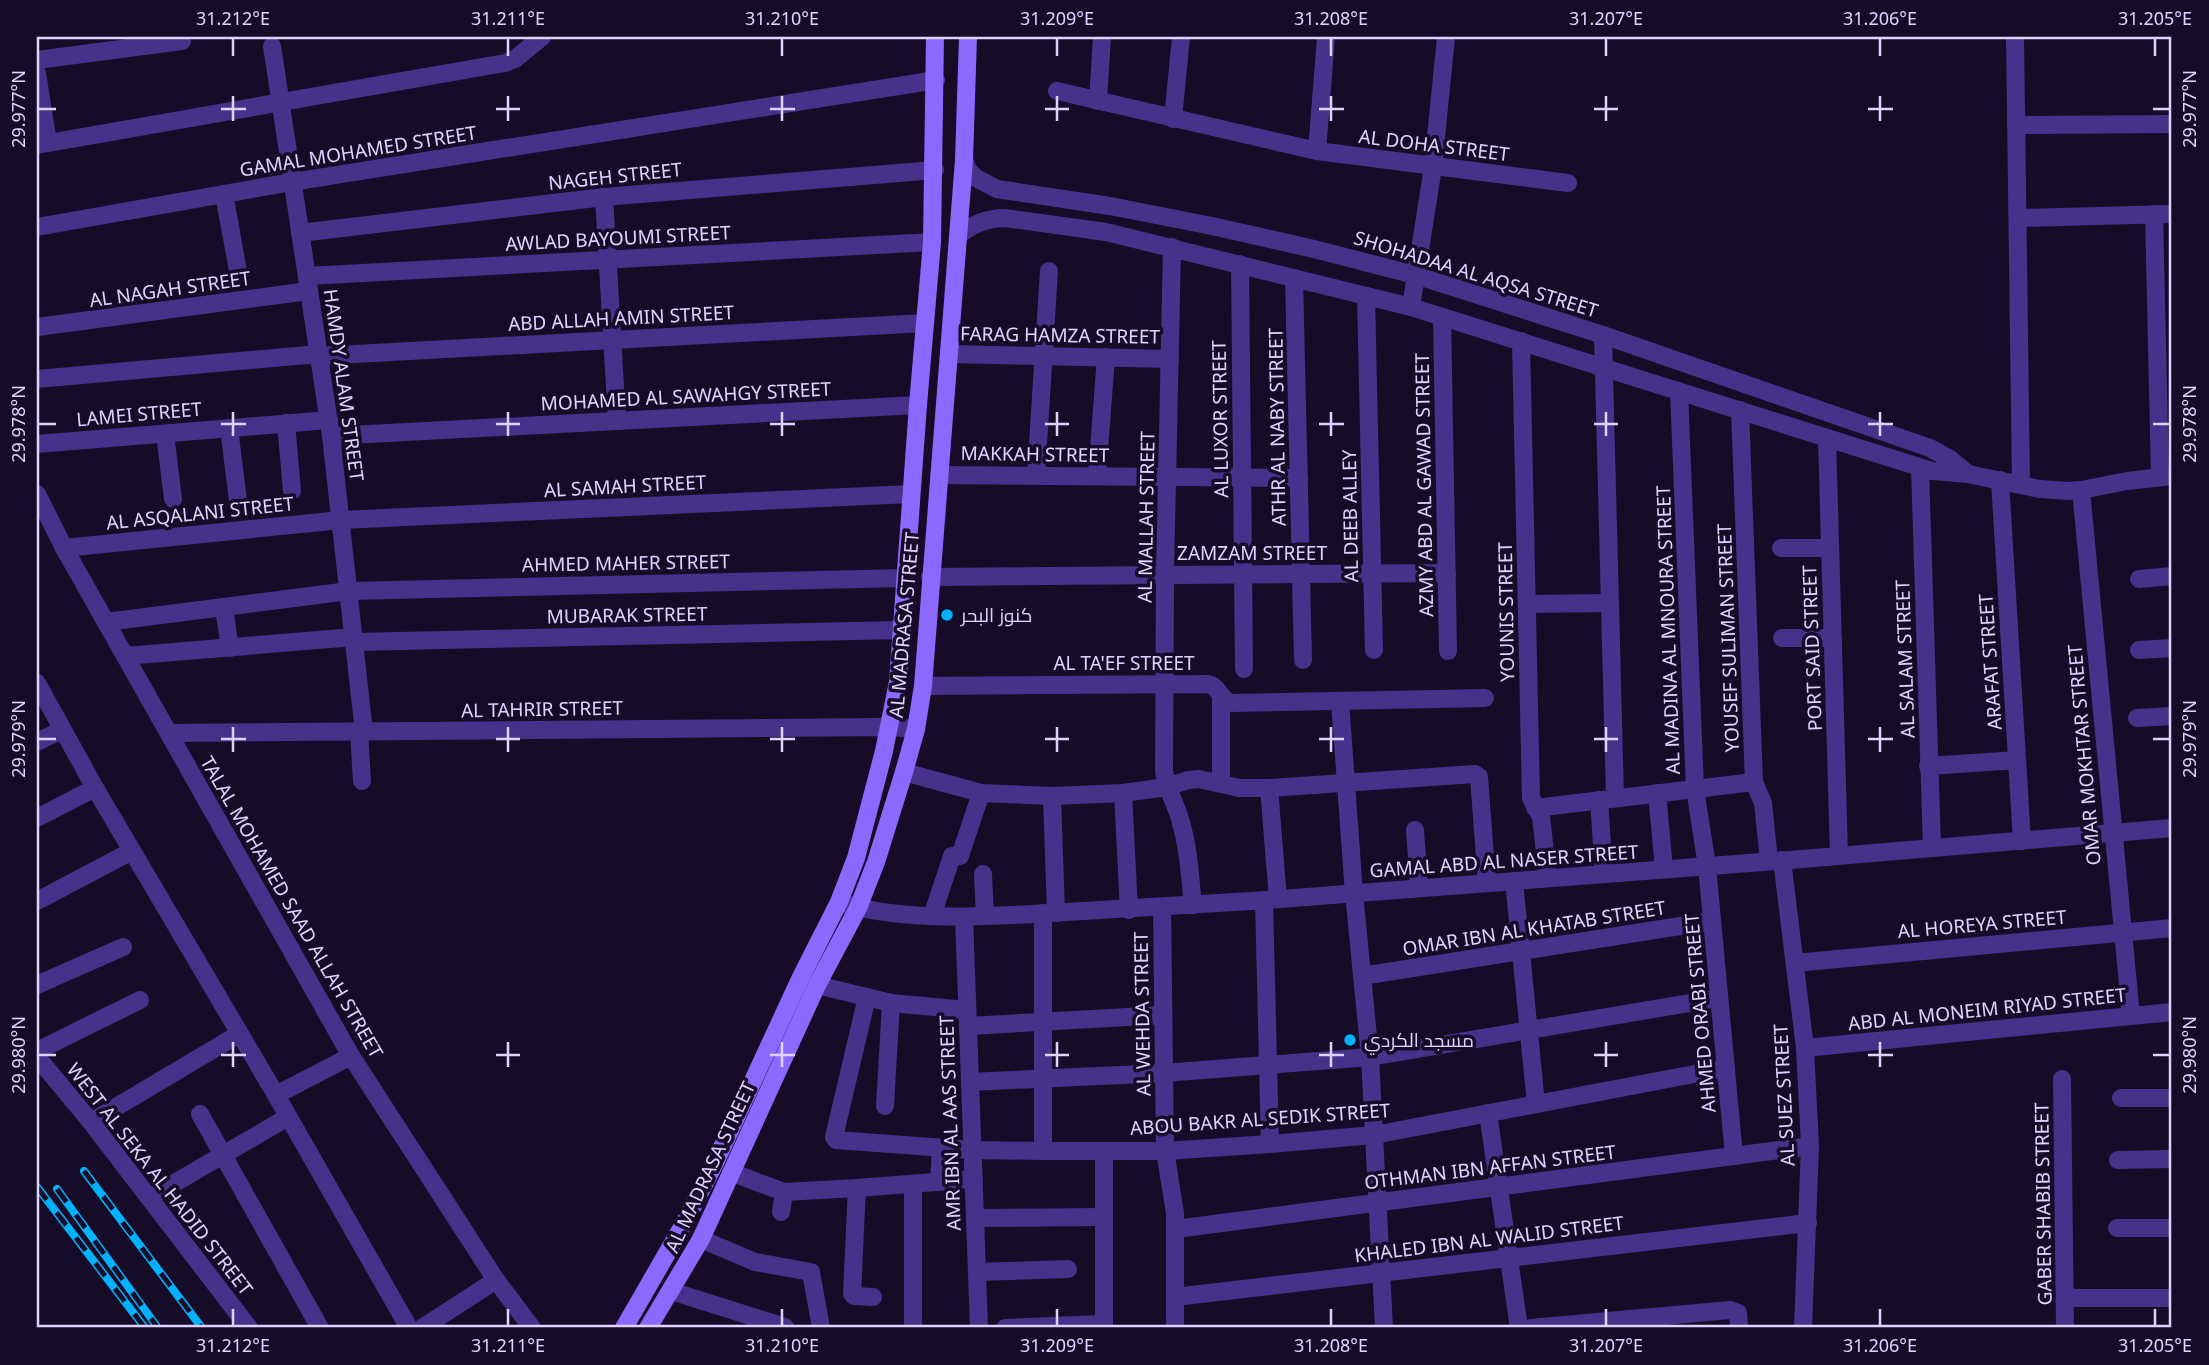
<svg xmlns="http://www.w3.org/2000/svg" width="2209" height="1365" font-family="'Noto Sans',Cairo,sans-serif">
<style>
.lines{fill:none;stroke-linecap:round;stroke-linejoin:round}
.minor{stroke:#47328b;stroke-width:18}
.secondary{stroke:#8b69ff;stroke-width:18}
.rail-casing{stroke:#00b1fd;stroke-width:8}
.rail{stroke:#160c27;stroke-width:5;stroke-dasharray:16;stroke-linecap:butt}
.ticks{fill:none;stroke:#e0d2ff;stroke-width:2.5}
.poi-dot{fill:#00b1fd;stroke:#160c27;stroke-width:2.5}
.labels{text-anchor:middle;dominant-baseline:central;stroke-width:7;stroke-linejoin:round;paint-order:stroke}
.street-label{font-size:19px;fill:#e0d2ff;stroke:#160c27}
.poi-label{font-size:19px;fill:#e0d2ff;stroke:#160c27;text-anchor:start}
.neatline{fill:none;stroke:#e0d2ff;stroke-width:2.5}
.ticks-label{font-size:18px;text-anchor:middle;fill:#e0d2ff}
</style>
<rect width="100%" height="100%" fill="#160c27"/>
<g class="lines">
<!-- minor -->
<g class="minor">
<polyline points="2015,37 2021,485"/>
<polyline points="272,46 331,436 364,732"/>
<polyline points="37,60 182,41"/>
<polyline points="37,73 48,143"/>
<polyline points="1057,91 1317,151 1568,183"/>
<polyline points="1098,101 1102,37"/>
<polyline points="1173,119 1181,37"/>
<polyline points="2016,125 2172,124"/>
<polyline points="37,145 505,63 515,59 542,37"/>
<polyline points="1317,151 1326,37"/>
<polyline points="964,160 968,170 976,178 997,189 1110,206 1212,226 1314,249 1415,275 1603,335 1930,448 1950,459 1968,474"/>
<polyline points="224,194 238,271"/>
<polyline points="604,197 617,421"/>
<polyline points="2154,214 2160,477"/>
<polyline points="2018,218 2172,214"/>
<polyline points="37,227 292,182 936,80"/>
<polyline points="300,233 604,197 935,170"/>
<path d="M 958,236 C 972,224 986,218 1005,218 L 1106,232 L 1411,307 L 1932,471 L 1968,474 L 2040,489 L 2068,491 L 2081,490 L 2127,481 L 2172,476"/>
<path d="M 1172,247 L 1165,574 L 1164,771 C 1166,789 1177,805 1181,823 C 1189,849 1190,878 1193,905"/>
<polyline points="1240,264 1244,669"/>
<polyline points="307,276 932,242"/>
<polyline points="1294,278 1303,660"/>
<polyline points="1366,296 1374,650"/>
<polyline points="1411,307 1433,167 1446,37"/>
<polyline points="1442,317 1448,651"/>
<polyline points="37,327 309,291"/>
<polyline points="1603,335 1615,798"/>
<polyline points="1521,341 1531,798 1541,817 1548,878"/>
<polyline points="949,354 1170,359"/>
<polyline points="319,356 925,323"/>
<polyline points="37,379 319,354"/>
<polyline points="1679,391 1695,789 1707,866 1734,1156"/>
<polyline points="1740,410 1754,782 1763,803 1769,861"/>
<polyline points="286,423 292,491"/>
<polyline points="229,428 238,501"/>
<polyline points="165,434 173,499"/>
<polyline points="331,436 918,405"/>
<polyline points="1827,439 1839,855"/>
<polyline points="37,444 329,420"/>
<polyline points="1920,468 1932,848"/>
<polyline points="939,475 1299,478"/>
<polyline points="1036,475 1049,271"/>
<polyline points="1097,476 1106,357"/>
<polyline points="2000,480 2022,841"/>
<polyline points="2081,490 2131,1016"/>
<polyline points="37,494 64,548 351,1056 496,1280 532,1328"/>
<polyline points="64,548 341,520 911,494"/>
<polyline points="1781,548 1830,548"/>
<polyline points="930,577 1447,573"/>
<polyline points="2139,579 2172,576"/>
<polyline points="1527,604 1610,603"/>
<polyline points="224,608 230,648"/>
<polyline points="106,622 349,591 904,578"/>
<polyline points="1782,638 1833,638"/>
<polyline points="354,642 900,630"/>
<polyline points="2139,650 2172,648"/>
<polyline points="125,656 354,637"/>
<polyline points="37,683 95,788 276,1095 409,1328"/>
<path d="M 923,686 L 1208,684 C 1220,687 1220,700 1231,703 L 1485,698"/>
<polyline points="1221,696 1221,784"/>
<polyline points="1340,701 1354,893 1370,1057 1384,1328"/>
<polyline points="2137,718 2172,716"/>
<polyline points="359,732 362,781"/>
<polyline points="169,733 890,727 916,729"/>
<polyline points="37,742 62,730"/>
<polyline points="1928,766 2017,760"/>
<polyline points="904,772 981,793 1052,796 1123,793 1167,787 1188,780 1199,779 1239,788 1269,788 1475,774 1479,777 1487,883"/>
<polyline points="1269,788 1278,899"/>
<polyline points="1123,793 1129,910"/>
<polyline points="1657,793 1664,869"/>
<polyline points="1052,796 1056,913"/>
<polyline points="1599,800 1604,874"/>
<polyline points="1535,808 1754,782"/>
<polyline points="37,818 95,788"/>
<polyline points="1415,830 1419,888"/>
<polyline points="1782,860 1805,1048 1810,1146 1803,1328"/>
<polyline points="983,874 985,916"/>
<polyline points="1514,881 1536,1104"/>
<polyline points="1264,900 1270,1144"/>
<polyline points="37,901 132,851"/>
<path d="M 839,902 C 898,921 972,917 1033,914 C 1111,910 1189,905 1268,900 C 1569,878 1871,854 2172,828"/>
<polyline points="1162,907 1165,1151 1175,1213 1175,1328"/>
<polyline points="1043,913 1043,1151"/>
<polyline points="932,916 952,856 960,856 981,793"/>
<polyline points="964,917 979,1328"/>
<polyline points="1795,963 2172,928"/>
<polyline points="1362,976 1712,921"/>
<polyline points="37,985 123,947"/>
<polyline points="817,985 891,1003 967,1010"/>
<polyline points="867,997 834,1137 836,1140 972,1150 1043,1151 1165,1151 1270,1144 1374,1135 1726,1068"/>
<polyline points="968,1026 1163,1015"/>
<polyline points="1805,1048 2172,1012"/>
<polyline points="37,1051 140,1000"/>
<polyline points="37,1057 91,1122 249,1328"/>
<polyline points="2062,1079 2065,1328"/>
<polyline points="970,1082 1164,1073 1370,1057 1719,998"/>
<polyline points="276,1095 351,1056"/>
<polyline points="2121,1098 2172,1098"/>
<polyline points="885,1106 891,1003"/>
<polyline points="1488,1113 1519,1328"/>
<polyline points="200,1114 320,1328"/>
<polyline points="91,1122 239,1034"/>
<polyline points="2118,1160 2172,1159"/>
<polyline points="733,1173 784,1192 857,1188 974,1179"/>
<polyline points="939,1182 941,1148"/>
<polyline points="857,1188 852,1294 854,1296 873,1297"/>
<polyline points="149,1198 288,1117"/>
<polyline points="781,1212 784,1192"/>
<polyline points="975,1218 1104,1217"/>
<polyline points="2117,1228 2172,1228"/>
<polyline points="1176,1229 1810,1146"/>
<polyline points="701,1239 755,1262 811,1272 821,1328"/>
<polyline points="977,1272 1068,1269"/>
<polyline points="671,1291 785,1327"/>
<polyline points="1175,1297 1808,1223"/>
<polyline points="2065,1298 2172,1298"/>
<polyline points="422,1328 496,1280"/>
<polyline points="913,1328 913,1184"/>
<polyline points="1005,1328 1104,1324"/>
<polyline points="1104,1328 1104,1151"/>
<polyline points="1531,1328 1730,1310 1738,1313 1739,1328"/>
</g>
<!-- secondary -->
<g class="secondary">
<polyline points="624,1328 681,1229 715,1163 801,977 839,902 856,858 884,751 898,682 918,405 932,242 935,37"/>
<polyline points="648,1328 701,1239 817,985 858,908 876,862 904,772 916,729 923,686 964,160 968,37"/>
</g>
<defs>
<g id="rail">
<polyline points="84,1171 202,1328"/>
<polyline points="37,1187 145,1328"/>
<polyline points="57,1189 158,1328"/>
</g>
</defs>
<!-- rail casing -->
<use href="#rail" class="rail-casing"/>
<!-- rail -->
<use href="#rail" class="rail"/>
</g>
<!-- ticks -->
<path class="ticks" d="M 233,38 L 233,56M 508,38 L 508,56M 782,38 L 782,56M 1057,38 L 1057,56M 1331,38 L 1331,56M 1606,38 L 1606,56M 1880,38 L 1880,56M 2155,38 L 2155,56M 233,96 L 233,121M 508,96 L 508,121M 782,96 L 782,121M 1057,96 L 1057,121M 1331,96 L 1331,121M 1606,96 L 1606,121M 1880,96 L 1880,121M 38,109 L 56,109M 221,109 L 246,109M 496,109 L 520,109M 770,109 L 795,109M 1045,109 L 1069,109M 1319,109 L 1344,109M 1594,109 L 1618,109M 1868,109 L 1893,109M 2153,109 L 2170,109M 233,412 L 233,436M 508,412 L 508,436M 782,412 L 782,436M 1057,412 L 1057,436M 1331,412 L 1331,436M 1606,412 L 1606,436M 1880,412 L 1880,436M 38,424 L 56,424M 221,424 L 246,424M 496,424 L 520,424M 770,424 L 795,424M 1045,424 L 1069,424M 1319,424 L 1344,424M 1594,424 L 1618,424M 1868,424 L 1893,424M 2153,424 L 2170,424M 233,727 L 233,752M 508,727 L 508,752M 782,727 L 782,752M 1057,727 L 1057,752M 1331,727 L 1331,752M 1606,727 L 1606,752M 1880,727 L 1880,752M 38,739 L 56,739M 221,739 L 246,739M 496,739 L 520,739M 770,739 L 795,739M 1045,739 L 1069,739M 1319,739 L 1344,739M 1594,739 L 1618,739M 1868,739 L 1893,739M 2153,739 L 2170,739M 233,1042 L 233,1067M 508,1042 L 508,1067M 782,1042 L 782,1067M 1057,1042 L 1057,1067M 1331,1042 L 1331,1067M 1606,1042 L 1606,1067M 1880,1042 L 1880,1067M 38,1055 L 56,1055M 221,1055 L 246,1055M 496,1055 L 520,1055M 770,1055 L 795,1055M 1045,1055 L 1069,1055M 1319,1055 L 1344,1055M 1594,1055 L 1618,1055M 1868,1055 L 1893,1055M 2153,1055 L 2170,1055M 233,1309 L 233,1326M 508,1309 L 508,1326M 782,1309 L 782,1326M 1057,1309 L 1057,1326M 1331,1309 L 1331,1326M 1606,1309 L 1606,1326M 1880,1309 L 1880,1326M 2155,1309 L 2155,1326"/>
<!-- markers -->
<g class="poi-dot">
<circle cx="947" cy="615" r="7"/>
<circle cx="1350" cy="1040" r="7"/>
</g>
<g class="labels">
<!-- street labels -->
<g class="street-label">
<text transform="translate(1434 145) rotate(7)">AL DOHA STREET</text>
<text transform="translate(358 151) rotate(-9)">GAMAL MOHAMED STREET</text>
<text transform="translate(615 176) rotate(-6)">NAGEH STREET</text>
<text transform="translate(618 238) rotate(-3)">AWLAD BAYOUMI STREET</text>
<text transform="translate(1476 274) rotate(17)">SHOHADAA AL AQSA STREET</text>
<text transform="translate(170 289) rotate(-8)">AL NAGAH STREET</text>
<text transform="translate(621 318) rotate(-3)">ABD ALLAH AMIN STREET</text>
<text transform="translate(1060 335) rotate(1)">FARAG HAMZA STREET</text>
<text transform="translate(344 385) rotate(82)">HAMDY ALAM STREET</text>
<text transform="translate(686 396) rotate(-3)">MOHAMED AL SAWAHGY STREET</text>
<text transform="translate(139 414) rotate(-5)">LAMEI STREET</text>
<text transform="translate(1220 419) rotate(-91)">AL LUXOR STREET</text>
<text transform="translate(1277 427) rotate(-91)">ATHR AL NABY STREET</text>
<text transform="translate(1035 454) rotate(1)">MAKKAH STREET</text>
<text transform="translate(1424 485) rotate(-91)">AZMY ABD AL GAWAD STREET</text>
<text transform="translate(625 486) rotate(-3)">AL SAMAH STREET</text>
<text transform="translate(200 513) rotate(-6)">AL ASQALANI STREET</text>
<text transform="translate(1350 516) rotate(-91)">AL DEEB ALLEY</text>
<text transform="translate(1146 517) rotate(-89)">AL MALLAH STREET</text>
<text x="1252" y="553">ZAMZAM STREET</text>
<text transform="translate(626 563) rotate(-1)">AHMED MAHER STREET</text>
<text transform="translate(1506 612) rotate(-91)">YOUNIS STREET</text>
<text transform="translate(627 615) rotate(-1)">MUBARAK STREET</text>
<text transform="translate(904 625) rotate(-85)">AL MADRASA STREET</text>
<text transform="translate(1668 630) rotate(-92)">AL MADINA AL MNOURA STREET</text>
<text transform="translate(1728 638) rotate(-92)">YOUSEF SULIMAN STREET</text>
<text transform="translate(1812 648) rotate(-92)">PORT SAID STREET</text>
<text transform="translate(1905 659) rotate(-92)">AL SALAM STREET</text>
<text transform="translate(1990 662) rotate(-94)">ARAFAT STREET</text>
<text x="1124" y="663">AL TA'EF STREET</text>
<text transform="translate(542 709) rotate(-1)">AL TAHRIR STREET</text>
<text transform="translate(2084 755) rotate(-95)">OMAR MOKHTAR STREET</text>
<text transform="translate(1504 861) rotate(-4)">GAMAL ABD AL NASER STREET</text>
<text transform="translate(292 907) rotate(60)">TALAL MOHAMED SAAD ALLAH STREET</text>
<text transform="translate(1982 924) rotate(-5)">AL HOREYA STREET</text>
<text transform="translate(1534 928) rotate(-9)">OMAR IBN AL KHATAB STREET</text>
<text transform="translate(1987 1009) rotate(-6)">ABD AL MONEIM RIYAD STREET</text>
<text transform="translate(1700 1013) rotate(-95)">AHMED ORABI STREET</text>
<text transform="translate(1142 1014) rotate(-91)">AL WEHDA STREET</text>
<text transform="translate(1784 1095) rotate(-93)">AL SUEZ STREET</text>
<text transform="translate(1260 1119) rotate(-4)">ABOU BAKR AL SEDIK STREET</text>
<text transform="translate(950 1123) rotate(-92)">AMR IBN AL AAS STREET</text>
<text transform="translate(710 1167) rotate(-65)">AL MADRASA STREET</text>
<text transform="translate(1490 1167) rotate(-7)">OTHMAN IBN AFFAN STREET</text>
<text transform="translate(160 1179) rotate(52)">WEST AL SEKA AL HADID STREET</text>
<text transform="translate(2043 1204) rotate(-91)">GABER SHABIB STREET</text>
<text transform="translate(1489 1239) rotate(-7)">KHALED IBN AL WALID STREET</text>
</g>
<!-- poi labels -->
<g class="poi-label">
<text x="961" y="615">كنوز البحر</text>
<text x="1364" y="1040">مسجد الكردي</text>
</g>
</g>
<!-- border -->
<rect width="2209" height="1365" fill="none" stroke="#160c27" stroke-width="77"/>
<rect x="38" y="38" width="2132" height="1288" class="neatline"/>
<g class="ticks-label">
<text x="233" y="25">31.212°E</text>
<text x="508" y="25">31.211°E</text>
<text x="782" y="25">31.210°E</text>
<text x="1057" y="25">31.209°E</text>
<text x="1331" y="25">31.208°E</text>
<text x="1606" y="25">31.207°E</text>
<text x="1880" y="25">31.206°E</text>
<text x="2155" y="25">31.205°E</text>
<text transform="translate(2190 109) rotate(-90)" y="6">29.977°N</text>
<text transform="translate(19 109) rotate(-90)" y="6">29.977°N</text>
<text transform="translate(2190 424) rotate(-90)" y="6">29.978°N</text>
<text transform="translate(19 424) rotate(-90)" y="6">29.978°N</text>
<text transform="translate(2190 739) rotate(-90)" y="6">29.979°N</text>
<text transform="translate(19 739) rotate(-90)" y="6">29.979°N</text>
<text transform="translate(2190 1055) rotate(-90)" y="6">29.980°N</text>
<text transform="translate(19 1055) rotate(-90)" y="6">29.980°N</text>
<text x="233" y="1352">31.212°E</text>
<text x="508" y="1352">31.211°E</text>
<text x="782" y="1352">31.210°E</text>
<text x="1057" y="1352">31.209°E</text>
<text x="1331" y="1352">31.208°E</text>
<text x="1606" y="1352">31.207°E</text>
<text x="1880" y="1352">31.206°E</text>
<text x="2155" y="1352">31.205°E</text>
</g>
</svg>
